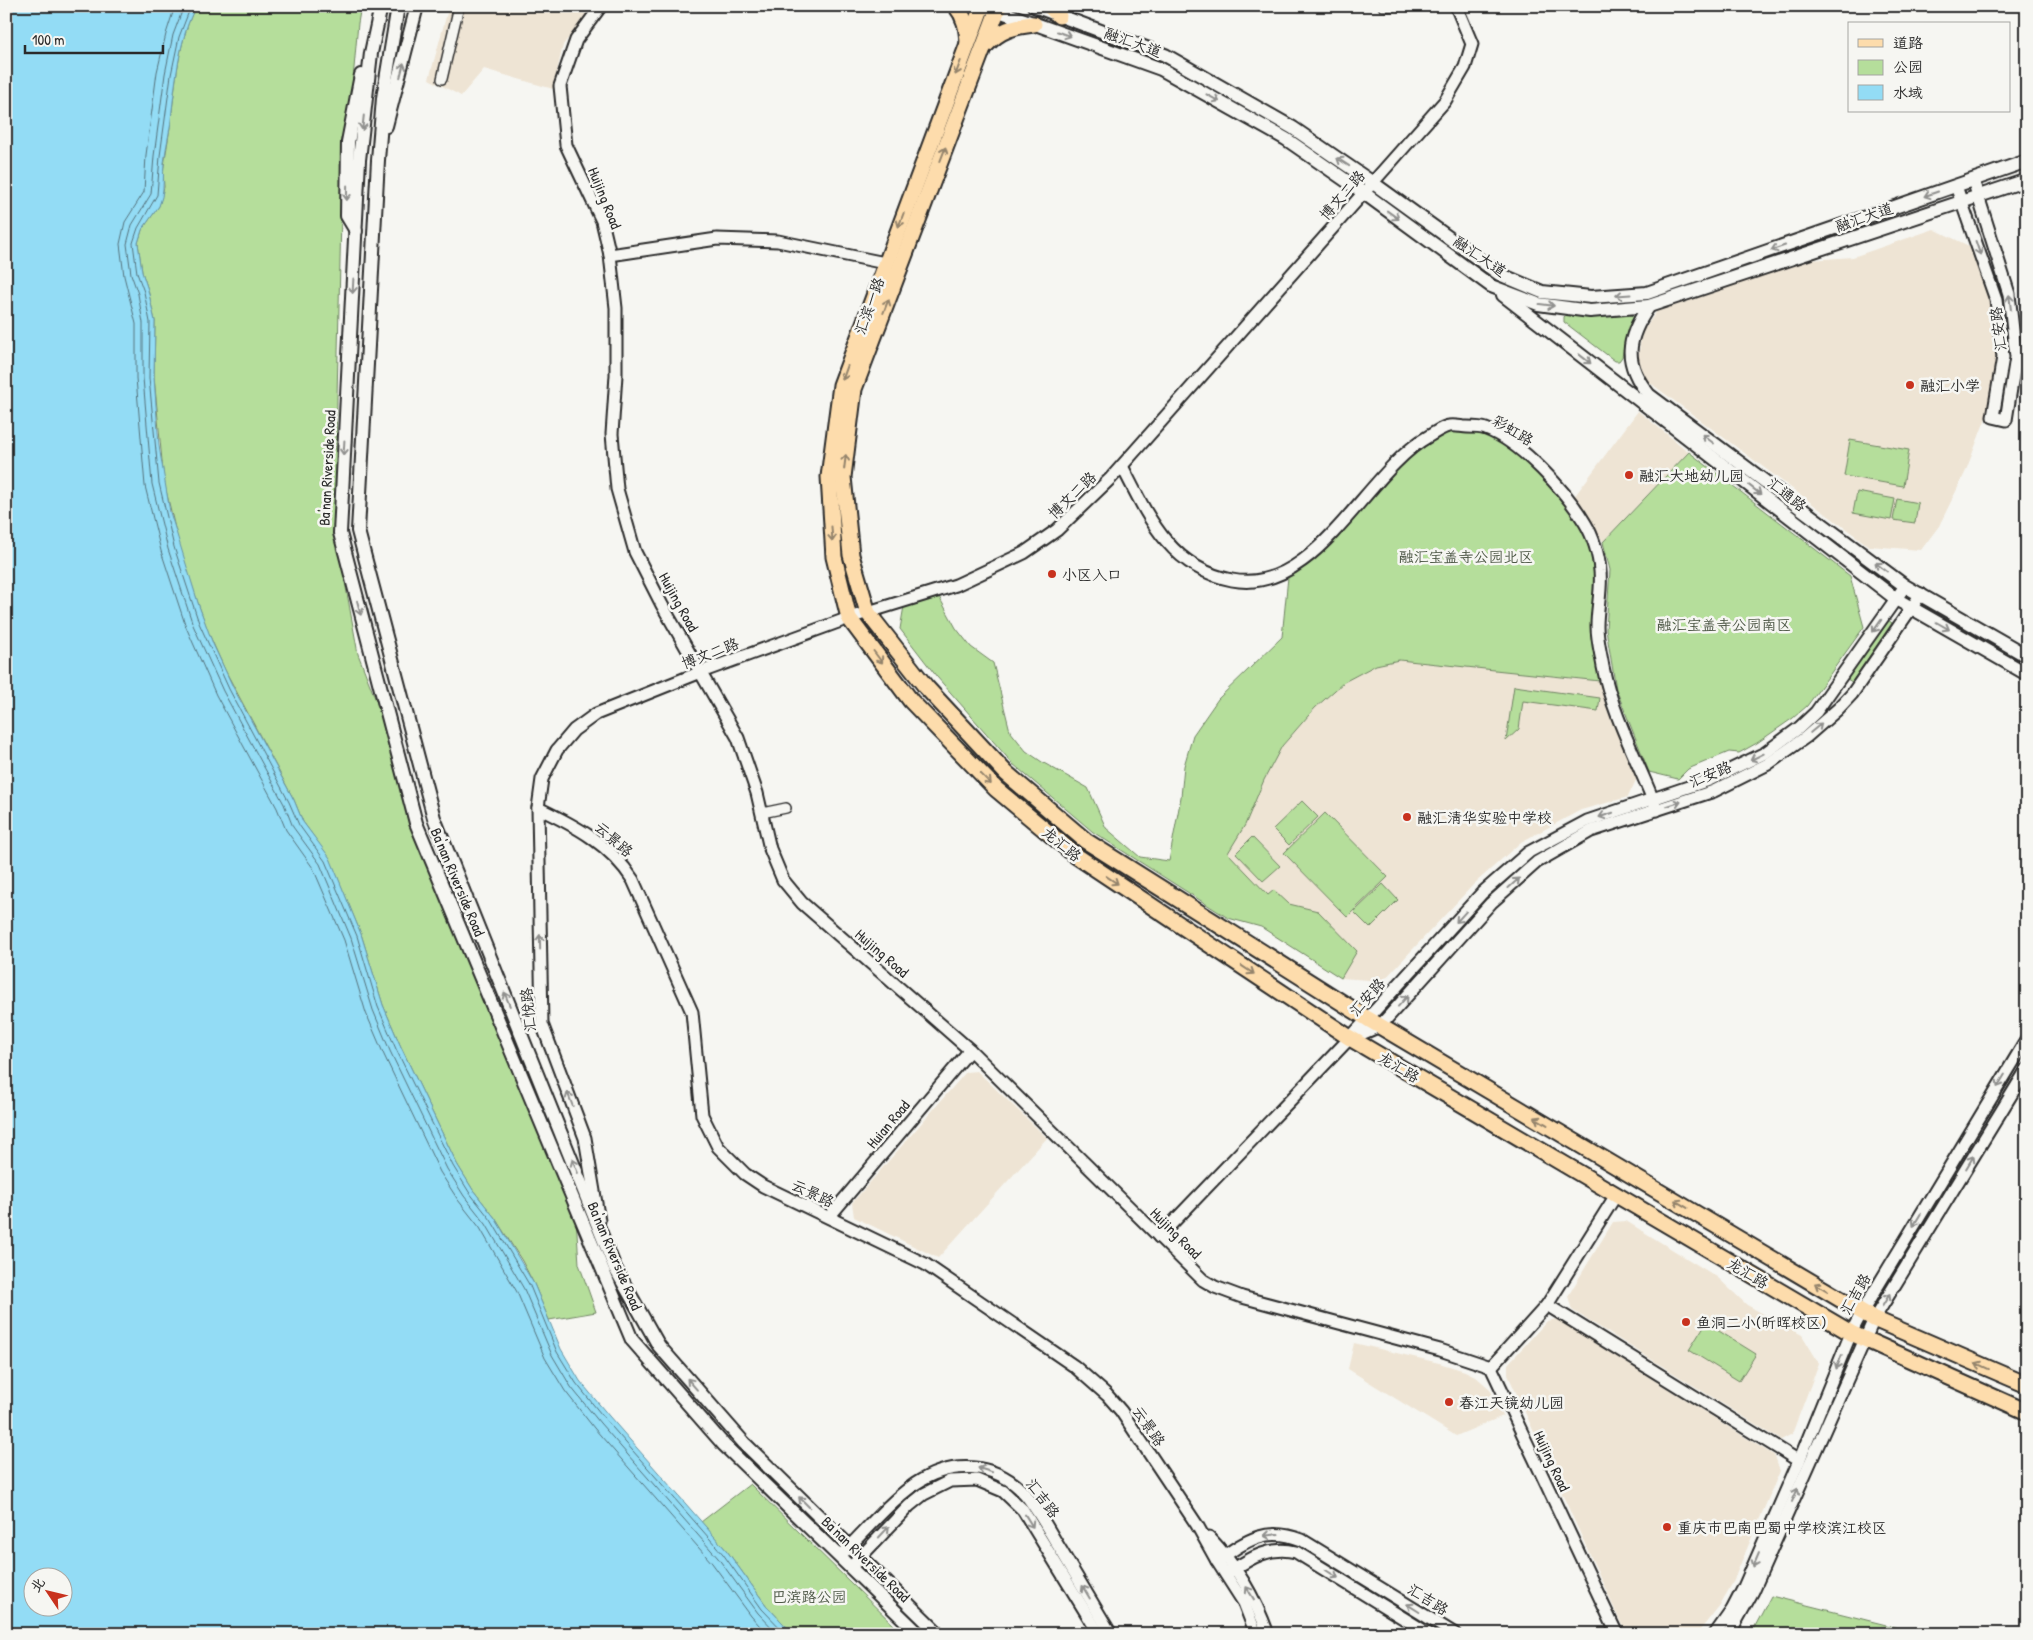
<svg xmlns="http://www.w3.org/2000/svg" width="2033" height="1640" font-family="'Patrick Hand','LXGW WenKai TC',sans-serif">
<style>
.built{fill:#eee4d4}
.green{fill:#b5de9b;stroke:#708463}
.water{fill:#93dcf5;stroke:#6995a4;fill-rule:evenodd}
.lines{fill:none;stroke-linecap:round;stroke-linejoin:round}
.shore{stroke:#55727c;stroke-width:1}
.minor-casing{stroke:#2b2b2b;stroke-width:12}
.tertiary-casing{stroke:#2b2b2b;stroke-width:15}
.secondary-casing{stroke:#2b2b2b;stroke-width:16}
.primary-casing{stroke:#2b2b2b;stroke-width:19}
.minor{stroke:#f6f6f2;stroke-width:9}
.tertiary{stroke:#f6f6f2;stroke-width:11}
.secondary{stroke:#f6f6f2;stroke-width:12}
.primary{stroke:#fddcac;stroke-width:15}
.oneway{stroke:#90908e}
.oneway2{stroke:#94846c}
.poi-dot{fill:#c8321e;stroke:#f6f6f2;stroke-width:2}
.labels{text-anchor:middle;dominant-baseline:central;stroke-width:5;stroke-linejoin:round;paint-order:stroke}
.street-label{font-size:15px;fill:#2b2b2b;stroke:#f6f6f2}
.poi-label{font-size:15px;fill:#2b2b2b;stroke:#f6f6f2;text-anchor:start}
.park-label{font-size:15px;fill:#4e5847;stroke:#f6f6f2}
</style>
<rect width="100%" height="100%" fill="#f6f6f2"/>
<filter id="ink" filterUnits="userSpaceOnUse"><feTurbulence type="fractalNoise" baseFrequency=".02" numOctaves="2"/><feDisplacementMap in="SourceGraphic" scale="10" xChannelSelector="R" yChannelSelector="G"/><feConvolveMatrix kernelMatrix="1 2 1 2 8 2 1 2 1" color-interpolation-filters="sRGB"/></filter>
<g filter="url(#ink)">
<!-- built -->
<g class="built">
<polygon points="449,6 593,6 563,45 553,89 484,69 461,96 429,79"/>
<polygon points="1934,229 1971,247 1991,301 1997,356 1987,415 1965,473 1939,526 1921,550 1869,546 1645,379 1638,358 1642,332 1657,311 1810,260 1853,257"/>
<polygon points="1638,411 1689,452 1603,542 1589,518 1574,497"/>
<polygon points="1400,660 1600,681 1605,700 1637,778 1628,797 1581,810 1521,842 1474,884 1383,981 1341,978 1261,927 1228,918 1228,853 1264,780 1282,746 1315,708 1344,682 1376,665"/>
<polygon points="977,1071 1047,1138 938,1258 854,1217 852,1203 966,1072"/>
<polygon points="1626,1221 1717,1277 1747,1305 1802,1335 1819,1363 1792,1434 1781,1440 1572,1310 1568,1296 1613,1222"/>
<polygon points="1557,1319 1775,1456 1780,1471 1732,1584 1720,1605 1697,1634 1626,1634 1508,1375 1508,1364 1547,1321"/>
<polygon points="1354,1343 1439,1363 1465,1371 1475,1376 1490,1389 1503,1416 1456,1436 1348,1369"/>
</g>
<!-- green -->
<g class="green">
<path d="M 196,6 L 361,6 L 358,23 L 341,215 L 336,444 L 336,532 L 358,654 L 576,1217 L 579,1264 L 596,1312 L 549,1320 L 534,1284 L 522,1261 L 495,1218 L 473,1190 L 457,1164 L 401,1047 L 383,1005 L 361,934 L 330,859 L 303,822 L 294,800 L 225,670 L 209,634 L 199,606 L 179,545 L 164,482 L 154,377 L 155,321 L 148,290 L 142,272 L 138,243 L 142,230 L 159,206 L 164,187 L 163,172 C 166,151 170,131 172,111 C 176,77 180,36 196,6 Z"/>
<polygon points="1567,313 1629,314 1634,317 1628,327 1622,357 1619,361 1615,361 1564,322 1564,317"/>
<path d="M 1447,431 L 1483,432 L 1520,454 L 1553,488 L 1580,525 L 1591,547 L 1595,571 L 1592,628 L 1600,681 L 1399,660 L 1376,665 L 1344,682 L 1315,708 L 1282,746 L 1264,780 L 1245,825 L 1228,853 L 1268,895 L 1274,890 L 1289,904 L 1318,911 L 1357,951 L 1341,978 L 1261,927 L 1228,918 L 1093,832 L 1013,764 L 937,677 L 900,629 L 904,606 L 938,595 L 956,628 L 971,647 L 993,663 L 1010,731 L 1026,751 L 1042,762 L 1088,788 L 1106,828 L 1140,857 L 1169,861 L 1181,797 L 1184,766 L 1193,735 L 1218,699 L 1282,637 L 1288,577 C 1340,545 1371,488 1417,449 C 1425,441 1437,437 1447,431 Z"/>
<polygon points="1850,440 1909,450 1903,486 1844,476"/>
<polygon points="1689,452 1850,576 1864,627 1807,706 1793,718 1757,743 1739,753 1729,752 1688,769 1678,779 1649,772 1616,689 1606,629 1610,570 1603,542"/>
<polygon points="1857,492 1895,499 1891,520 1853,513"/>
<polygon points="1897,499 1918,503 1915,523 1893,520"/>
<polygon points="1888,620 1892,623 1852,682 1847,679"/>
<polygon points="1514,686 1600,698 1598,711 1523,701 1519,729 1506,741"/>
<polygon points="1302,801 1318,817 1289,845 1273,829"/>
<polygon points="1325,813 1388,877 1347,917 1284,853"/>
<polygon points="1252,837 1280,866 1263,881 1236,853"/>
<polygon points="1383,884 1398,900 1370,928 1354,912"/>
<polygon points="1706,1323 1756,1354 1739,1381 1689,1350"/>
<polygon points="750,1484 903,1634 793,1634 766,1605 727,1551 701,1522"/>
<polygon points="1771,1596 1922,1634 1751,1634"/>
</g>
<!-- water -->
<path class="water" d="M 6,6 L 196,6 C 180,36 176,77 172,110 C 171,128 166,145 164,163 C 163,174 164,186 162,197 L 159,206 L 142,230 L 138,243 L 142,272 L 148,290 L 155,321 L 154,377 L 159,446 L 170,512 L 199,606 L 213,644 L 233,687 L 294,800 L 303,822 L 330,858 L 361,934 L 383,1005 L 401,1047 L 457,1164 L 473,1190 L 495,1218 L 534,1284 L 561,1349 L 580,1381 L 609,1416 L 727,1551 L 766,1605 L 793,1634 L 6,1634 ZM 32,1578 L 62,1578 L 62,1608 L 32,1608 Z"/>
<g class="lines">
<!-- shore -->
<g class="shore">
<polyline points="175,6 166,34 157,72 146,155 144,192 125,222 120,244 124,276 136,324 136,378 145,486 161,551 186,627 216,695 277,808 286,830 313,868 344,940 366,1013 384,1055 440,1172 458,1200 480,1228 517,1292 545,1358 565,1391 594,1428 712,1563 751,1616 767,1634"/>
<polyline points="184,6 173,35 165,74 154,156 151,194 132,225 127,244 131,274 138,294 143,323 143,378 152,484 168,549 193,625 223,691 284,804 293,827 320,864 351,938 373,1010 390,1051 447,1169 464,1196 486,1224 524,1289 552,1355 571,1387 600,1423 718,1558 758,1613 778,1634"/>
<polyline points="191,6 179,37 171,75 160,156 157,195 138,228 133,243 137,273 144,292 150,322 149,378 159,483 174,547 199,623 229,689 289,802 299,825 325,861 357,936 378,1007 396,1049 453,1166 469,1192 491,1220 530,1286 557,1352 576,1383 605,1419 723,1554 762,1609 786,1634"/>
</g>
<defs>
<g id="minor">
<polyline points="1383,6 1391,6"/>
<polyline points="442,79 459,6"/>
<polyline points="762,813 786,808"/>
</g>
<g id="tertiary">
<polyline points="601,6 576,40 560,86 566,145 602,221 610,255 616,308 616,375 612,434 617,489 635,552 662,605 738,738 757,793 770,849 783,880 802,903 970,1050 1203,1280 1215,1287 1242,1297 1440,1350 1491,1367 1617,1634"/>
<polyline points="1956,186 1996,300 2003,357 1993,417 2006,420 2016,357 2009,294 1973,180"/>
<polyline points="610,255 717,239 778,241 885,263"/>
<path d="M 1122,466 C 1148,517 1170,568 1232,580 C 1316,596 1365,472 1429,436 C 1435,433 1442,427 1449,426 C 1455,425 1462,427 1467,427 C 1473,427 1481,427 1486,429 C 1521,442 1566,491 1585,523 C 1593,536 1599,555 1600,571 C 1602,589 1597,608 1597,626 C 1597,640 1601,654 1603,667 C 1613,717 1639,763 1657,810"/>
<path d="M 538,808 C 576,826 610,844 633,880 L 692,1012 L 702,1115 L 718,1147 L 745,1174 L 763,1186 L 925,1264 L 1074,1366 L 1107,1395 L 1121,1411 L 1197,1525 L 1217,1561"/>
<polyline points="1352,1038 1380,1026 1491,903 1537,862 1591,831 1714,791 1768,764 1806,737 1838,709 1852,694 1921,594"/>
<polyline points="829,1217 970,1050"/>
<polyline points="599,1221 585,1138 542,1024 538,808 542,779 557,750 574,730 596,714 701,672 849,618 956,585 971,578 1024,553 1057,530 1111,478 1445,101 1465,67 1472,44 1456,6"/>
<polyline points="1159,1237 1350,1038 1482,893 1529,852 1587,821 1709,780 1765,753 1799,728 1816,712 1905,586"/>
<polyline points="1547,1305 1799,1461"/>
<polyline points="1491,1367 1547,1305 1616,1195"/>
<path d="M 1209,1537 C 1236,1565 1255,1597 1268,1634"/>
<path d="M 843,1553 C 866,1530 888,1503 915,1484 C 950,1460 995,1461 1025,1494 C 1039,1511 1050,1533 1062,1552 C 1078,1579 1095,1607 1111,1634"/>
<polyline points="851,1567 909,1506 924,1494 950,1481 977,1480 1003,1491 1023,1510 1099,1634"/>
<path d="M 1226,1574 C 1248,1560 1268,1545 1296,1552 L 1429,1634"/>
<path d="M 1256,1634 L 1244,1603 L 1217,1561 C 1247,1540 1266,1526 1302,1540 L 1455,1634"/>
<polyline points="1715,1634 1732,1610 1744,1587 1799,1461 1851,1333 1862,1312 2027,1039"/>
<polyline points="1729,1634 1753,1591 1874,1319 2027,1069"/>
</g>
<g id="secondary">
<polyline points="381,6 371,53 359,160 340,533 416,823 632,1340 724,1445 919,1634"/>
<polyline points="398,6 383,98 378,160 358,531 434,818 615,1268 659,1346 744,1443 939,1634"/>
<polyline points="985,6 1161,69 1286,139 1364,193 1491,286 1538,304 1590,311 1649,306 2027,180"/>
<polyline points="1034,6 1165,55 1293,128 1373,183 1499,274 1542,292 1591,297 1647,293 2027,161"/>
<polyline points="386,126 417,6"/>
<polyline points="356,231 347,216 348,142 361,75"/>
<polyline points="1503,295 1896,599 2027,674"/>
<path d="M 1649,306 C 1626,339 1623,363 1649,395 L 1905,586 L 2027,656"/>
</g>
<g id="primary">
<path d="M 956,6 C 965,17 967,28 968,42"/>
<polyline points="982,6 841,385 829,477 834,557 849,618 911,701 996,789 1075,855 1350,1038 1851,1333 2027,1412"/>
<polyline points="999,6 854,389 843,477 851,555 868,613 926,687 1006,773 1086,841 1368,1019 1862,1312 1874,1319 2027,1385"/>
<polyline points="1049,6 1059,16"/>
<path d="M 986,45 C 1000,30 1014,26 1034,24"/>
</g>
</defs>
<!-- minor casing -->
<use href="#minor" class="minor-casing"/>
<!-- tertiary casing -->
<use href="#tertiary" class="tertiary-casing"/>
<!-- secondary casing -->
<use href="#secondary" class="secondary-casing"/>
<!-- primary casing -->
<use href="#primary" class="primary-casing"/>
<!-- minor -->
<use href="#minor" class="minor"/>
<!-- tertiary -->
<use href="#tertiary" class="tertiary"/>
<!-- secondary -->
<use href="#secondary" class="secondary"/>
<!-- primary -->
<use href="#primary" class="primary"/>
</g>
<!-- one-way arrows -->
<defs><path id="oneway-shaft" d="M-6 0H5M1.5-3L5.5 0L1.5 3" fill="none" stroke-width="1.6" stroke-linecap="round" stroke-linejoin="round" transform="scale(1.25)"/></defs>
<g class="oneway">
<use href="#oneway-shaft" transform="translate(1064 34) rotate(20)"/>
<use href="#oneway-shaft" transform="translate(402 70) rotate(-76)"/>
<use href="#oneway-shaft" transform="translate(1213 98) rotate(29)"/>
<use href="#oneway-shaft" transform="translate(363 123) rotate(96)"/>
<use href="#oneway-shaft" transform="translate(1343 162) rotate(-146)"/>
<use href="#oneway-shaft" transform="translate(347 193) rotate(91)"/>
<use href="#oneway-shaft" transform="translate(1931 194) rotate(161)"/>
<use href="#oneway-shaft" transform="translate(1393 215) rotate(36)"/>
<use href="#oneway-shaft" transform="translate(1778 248) rotate(161)"/>
<use href="#oneway-shaft" transform="translate(1978 248) rotate(71)"/>
<use href="#oneway-shaft" transform="translate(353 286) rotate(93)"/>
<use href="#oneway-shaft" transform="translate(1623 295) rotate(176)"/>
<use href="#oneway-shaft" transform="translate(2010 302) rotate(-97)"/>
<use href="#oneway-shaft" transform="translate(1547 305) rotate(7)"/>
<use href="#oneway-shaft" transform="translate(1585 359) rotate(38)"/>
<use href="#oneway-shaft" transform="translate(1708 439) rotate(-143)"/>
<use href="#oneway-shaft" transform="translate(344 448) rotate(93)"/>
<use href="#oneway-shaft" transform="translate(1755 490) rotate(38)"/>
<use href="#oneway-shaft" transform="translate(1881 567) rotate(-143)"/>
<use href="#oneway-shaft" transform="translate(359 608) rotate(75)"/>
<use href="#oneway-shaft" transform="translate(1877 626) rotate(125)"/>
<use href="#oneway-shaft" transform="translate(1943 626) rotate(30)"/>
<use href="#oneway-shaft" transform="translate(1816 728) rotate(-40)"/>
<use href="#oneway-shaft" transform="translate(1757 757) rotate(154)"/>
<use href="#oneway-shaft" transform="translate(1674 804) rotate(-18)"/>
<use href="#oneway-shaft" transform="translate(1606 815) rotate(162)"/>
<use href="#oneway-shaft" transform="translate(1514 883) rotate(-42)"/>
<use href="#oneway-shaft" transform="translate(1461 917) rotate(132)"/>
<use href="#oneway-shaft" transform="translate(540 942) rotate(-91)"/>
<use href="#oneway-shaft" transform="translate(507 999) rotate(-112)"/>
<use href="#oneway-shaft" transform="translate(1403 1001) rotate(-48)"/>
<use href="#oneway-shaft" transform="translate(2001 1081) rotate(121)"/>
<use href="#oneway-shaft" transform="translate(570 1099) rotate(-111)"/>
<use href="#oneway-shaft" transform="translate(1970 1162) rotate(-59)"/>
<use href="#oneway-shaft" transform="translate(575 1166) rotate(-112)"/>
<use href="#oneway-shaft" transform="translate(1917 1220) rotate(121)"/>
<use href="#oneway-shaft" transform="translate(1886 1300) rotate(-59)"/>
<use href="#oneway-shaft" transform="translate(1839 1362) rotate(112)"/>
<use href="#oneway-shaft" transform="translate(692 1384) rotate(-131)"/>
<use href="#oneway-shaft" transform="translate(985 1470) rotate(-163)"/>
<use href="#oneway-shaft" transform="translate(1795 1495) rotate(-66)"/>
<use href="#oneway-shaft" transform="translate(804 1502) rotate(-135)"/>
<use href="#oneway-shaft" transform="translate(1029 1521) rotate(58)"/>
<use href="#oneway-shaft" transform="translate(884 1532) rotate(-47)"/>
<use href="#oneway-shaft" transform="translate(1271 1535) rotate(173)"/>
<use href="#oneway-shaft" transform="translate(1756 1560) rotate(113)"/>
<use href="#oneway-shaft" transform="translate(1332 1574) rotate(32)"/>
<use href="#oneway-shaft" transform="translate(1086 1592) rotate(-121)"/>
<use href="#oneway-shaft" transform="translate(1250 1593) rotate(-122)"/>
<use href="#oneway-shaft" transform="translate(1413 1608) rotate(-148)"/>
</g>
<g class="oneway2">
<use href="#oneway-shaft" transform="translate(958 68) rotate(111)"/>
<use href="#oneway-shaft" transform="translate(943 154) rotate(-69)"/>
<use href="#oneway-shaft" transform="translate(901 220) rotate(111)"/>
<use href="#oneway-shaft" transform="translate(886 306) rotate(-69)"/>
<use href="#oneway-shaft" transform="translate(845 373) rotate(110)"/>
<use href="#oneway-shaft" transform="translate(845 462) rotate(-83)"/>
<use href="#oneway-shaft" transform="translate(832 534) rotate(86)"/>
<use href="#oneway-shaft" transform="translate(878 657) rotate(53)"/>
<use href="#oneway-shaft" transform="translate(986 779) rotate(46)"/>
<use href="#oneway-shaft" transform="translate(1112 880) rotate(34)"/>
<use href="#oneway-shaft" transform="translate(1248 970) rotate(34)"/>
<use href="#oneway-shaft" transform="translate(1541 1121) rotate(-149)"/>
<use href="#oneway-shaft" transform="translate(1681 1204) rotate(-149)"/>
<use href="#oneway-shaft" transform="translate(1821 1287) rotate(-149)"/>
<use href="#oneway-shaft" transform="translate(1982 1366) rotate(-156)"/>
</g>
</g>
<!-- markers -->
<g class="poi-dot">
<circle cx="1910" cy="385" r="5"/>
<circle cx="1629" cy="475" r="5"/>
<circle cx="1052" cy="574" r="5"/>
<circle cx="1407" cy="817" r="5"/>
<circle cx="1686" cy="1322" r="5"/>
<circle cx="1449" cy="1402" r="5"/>
<circle cx="1667" cy="1527" r="5"/>
</g>
<g class="labels">
<!-- street labels -->
<g class="street-label">
<text transform="translate(1133 42) rotate(20)">融汇大道</text>
<text transform="translate(1342 195) rotate(-49)">博文二路</text>
<text transform="translate(605 198) rotate(68)">Huijing Road</text>
<text transform="translate(1864 217) rotate(-19)">融汇大道</text>
<text transform="translate(1480 256) rotate(34)">融汇大道</text>
<text transform="translate(869 306) rotate(-70)">汇滨一路</text>
<text transform="translate(1998 329) rotate(-97)">汇安路</text>
<text transform="translate(1513 430) rotate(31)">彩虹路</text>
<text transform="translate(327 468) rotate(-87)">Ba'nan Riverside Road</text>
<text transform="translate(1787 494) rotate(38)">汇通路</text>
<text transform="translate(1072 495) rotate(-44)">博文二路</text>
<text transform="translate(679 602) rotate(61)">Huijing Road</text>
<text transform="translate(710 653) rotate(-21)">博文二路</text>
<text transform="translate(1710 774) rotate(-23)">汇安路</text>
<text transform="translate(614 839) rotate(41)">云景路</text>
<text transform="translate(1062 844) rotate(39)">龙汇路</text>
<text transform="translate(458 882) rotate(67)">Ba'nan Riverside Road</text>
<text transform="translate(882 953) rotate(41)">Huijing Road</text>
<text transform="translate(1367 997) rotate(-48)">汇安路</text>
<text transform="translate(528 1010) rotate(-96)">汇悦路</text>
<text transform="translate(1399 1067) rotate(31)">龙汇路</text>
<text transform="translate(888 1124) rotate(-50)">Huian Road</text>
<text transform="translate(813 1193) rotate(25)">云景路</text>
<text transform="translate(1176 1233) rotate(45)">Huijing Road</text>
<text transform="translate(615 1256) rotate(67)">Ba'nan Riverside Road</text>
<text transform="translate(1748 1273) rotate(31)">龙汇路</text>
<text transform="translate(1855 1294) rotate(-60)">汇吉路</text>
<text transform="translate(1149 1426) rotate(56)">云景路</text>
<text transform="translate(1552 1461) rotate(65)">Huijing Road</text>
<text transform="translate(1043 1498) rotate(53)">汇吉路</text>
<text transform="translate(866 1559) rotate(44)">Ba'nan Riverside Road</text>
<text transform="translate(1428 1599) rotate(32)">汇吉路</text>
</g>
<!-- poi labels -->
<g class="poi-label">
<text x="1920" y="385">融汇小学</text>
<text x="1639" y="475">融汇大地幼儿园</text>
<text x="1062" y="574">小区入口</text>
<text x="1417" y="817">融汇清华实验中学校</text>
<text x="1696" y="1322">鱼洞二小(昕晖校区)</text>
<text x="1459" y="1402">春江天镜幼儿园</text>
<text x="1677" y="1527">重庆市巴南巴蜀中学校滨江校区</text>
</g>
<!-- park labels -->
<g class="park-label">
<text x="1466" y="556">融汇宝盖寺公园北区</text>
<text x="1724" y="624">融汇宝盖寺公园南区</text>
<text x="809" y="1596">巴滨路公园</text>
</g>
</g>
<!-- margin -->
<rect width="2033" height="1640" fill="none" stroke="#f6f6f2" stroke-width="25"/>
<rect x="12" y="12" width="2008" height="1615" fill="none" stroke="#2b2b2b" stroke-width="2" filter="url(#ink)"/>
<!-- legend -->
<rect x="1848" y="22" width="162" height="90" fill="#f6f6f2" stroke="#a5a5a2"/>
<rect x="1858" y="39" width="25" height="8" fill="#fddcac" stroke="#a5a5a2"/>
<text x="1893" y="48" font-size="15" fill="#2b2b2b">道路</text>
<rect x="1858" y="60" width="25" height="15" fill="#b5de9b" stroke="#a5a5a2"/>
<text x="1893" y="72" font-size="15" fill="#2b2b2b">公园</text>
<rect x="1858" y="85" width="25" height="15" fill="#93dcf5" stroke="#a5a5a2"/>
<text x="1893" y="98" font-size="15" fill="#2b2b2b">水域</text>
<!-- north arrow -->
<g transform="translate(48 1592) rotate(305)"><circle r="24" fill="#f6f6f2" stroke="#a5a5a2"/>
<path d="M0-4L9 19L0 12L-9 19Z" fill="#c8321e"/>
<text y="-8" font-size="14" font-weight="bold" text-anchor="middle" fill="#2b2b2b">北</text>
</g>
<!-- scale -->
<path d="M25 45v8h138v-8" fill="none" stroke="#2b2b2b" stroke-width="2.5"/>
<text x="32" y="45" font-size="15" fill="#2b2b2b" stroke="#f6f6f2" stroke-width="4" paint-order="stroke">100 m</text>
</svg>
